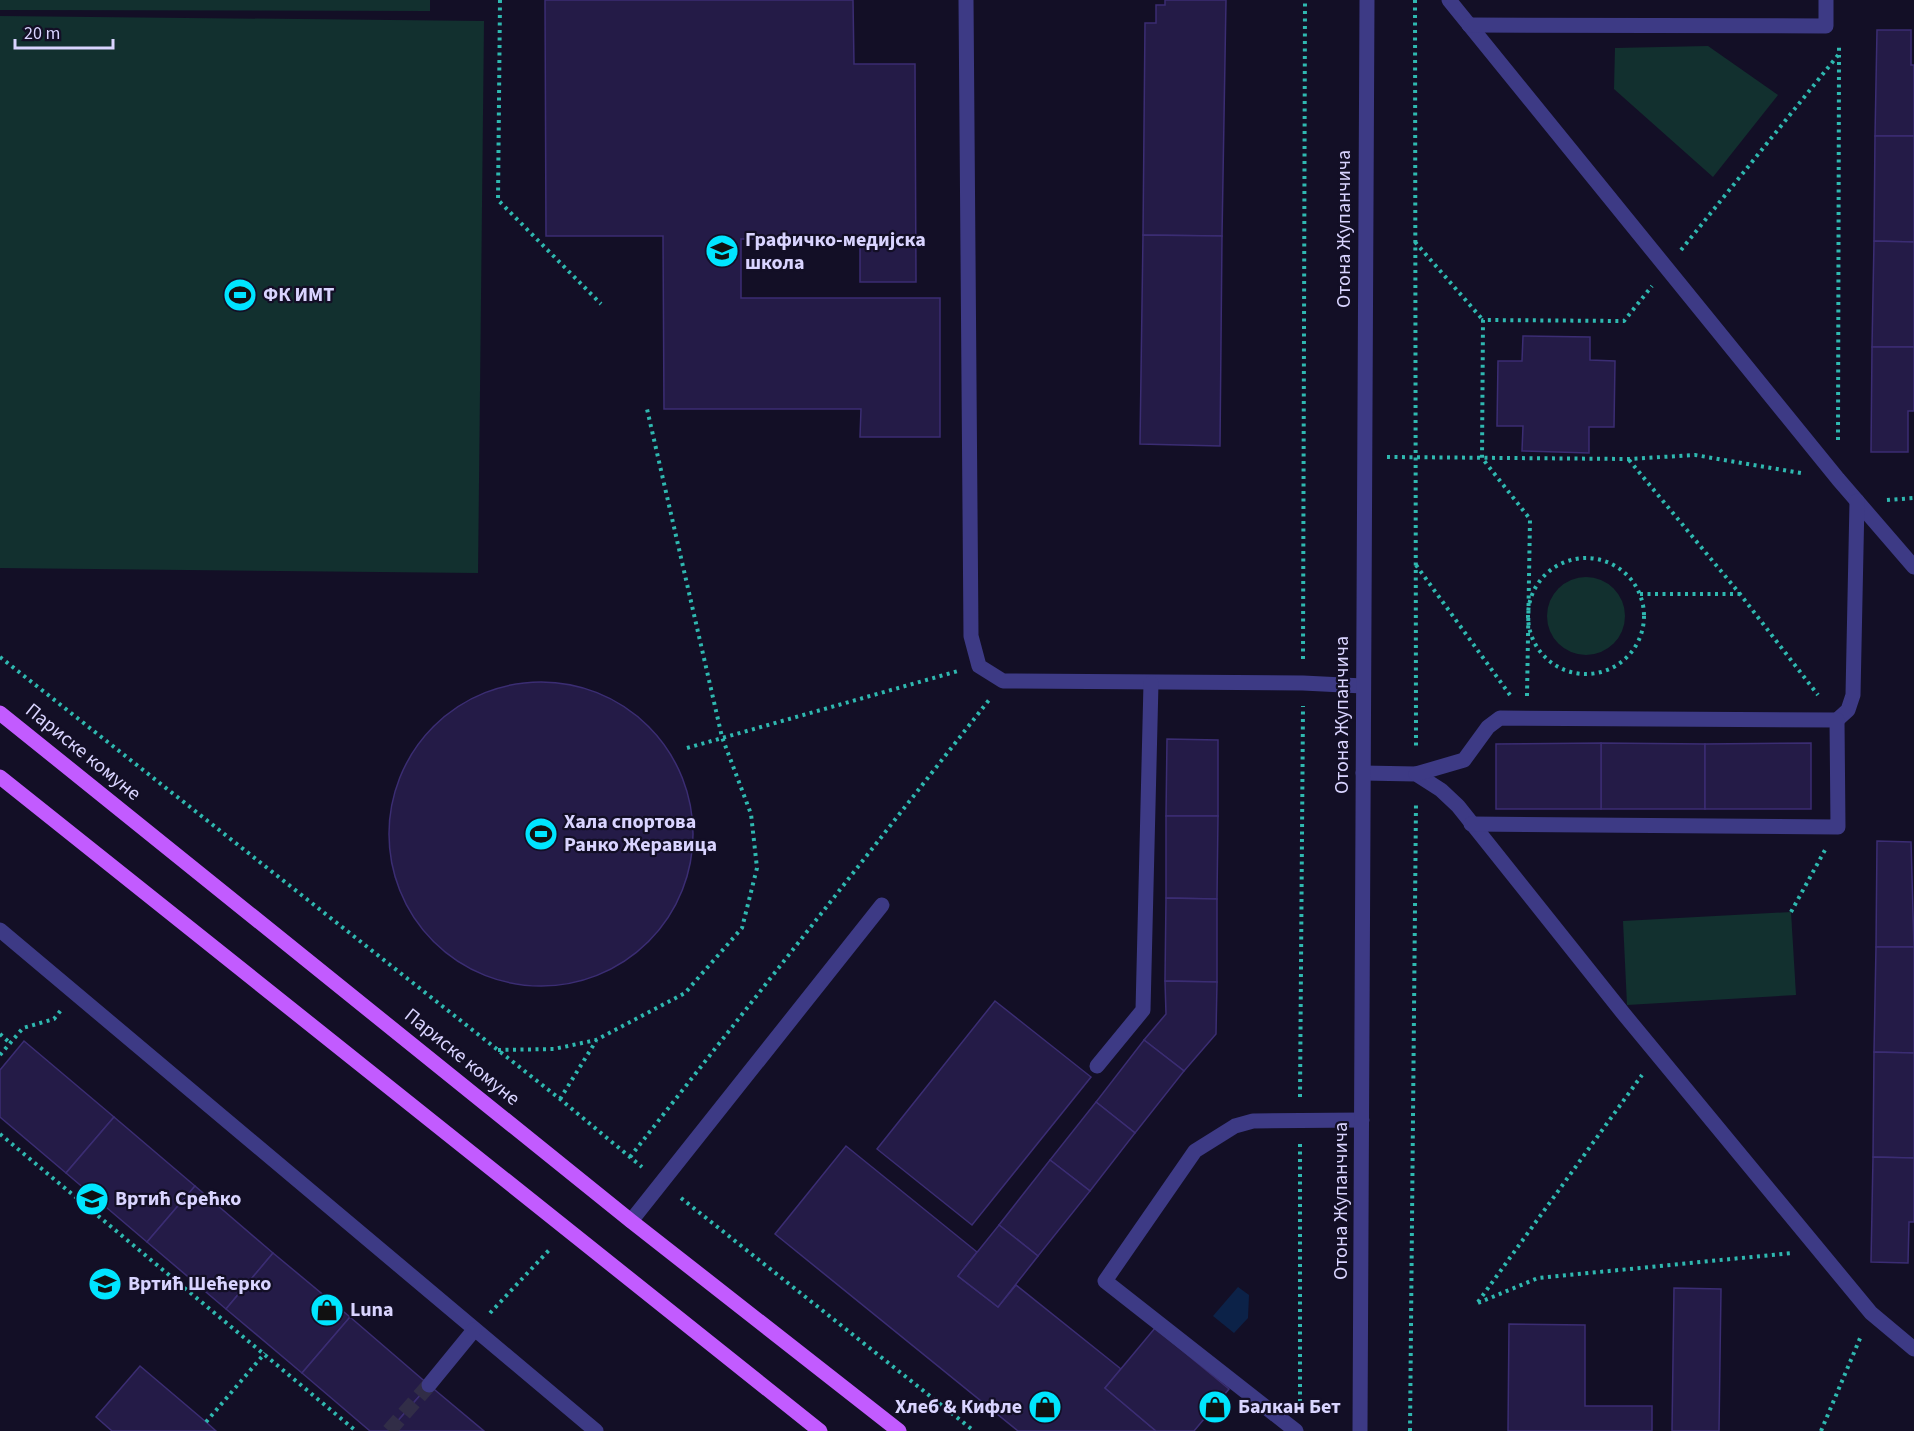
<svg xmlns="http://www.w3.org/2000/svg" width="1914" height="1431" font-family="'Source Sans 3',sans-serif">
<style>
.green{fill:#12302f}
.water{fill:#0c2248}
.building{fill:#241b47;stroke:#3b2d73;stroke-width:1.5}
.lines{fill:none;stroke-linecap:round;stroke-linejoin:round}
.minor-tunnel{stroke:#312d47;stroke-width:15;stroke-dasharray:15 8;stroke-linecap:butt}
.path{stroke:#2fb8b0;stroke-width:4;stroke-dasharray:3 4.5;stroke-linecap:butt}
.minor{stroke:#3d3a85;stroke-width:15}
.major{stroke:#c25bff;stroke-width:15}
.labels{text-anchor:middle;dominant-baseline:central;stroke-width:4.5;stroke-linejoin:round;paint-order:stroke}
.street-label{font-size:20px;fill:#d9d4ff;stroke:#130f26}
.poi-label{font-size:20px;font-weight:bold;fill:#d9d4ff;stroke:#130f26;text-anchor:start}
</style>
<rect width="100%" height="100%" fill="#130f26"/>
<!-- green -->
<g class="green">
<polygon points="0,0 430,0 430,11 0,10"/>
<polygon points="0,16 484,21 478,573 0,568"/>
<polygon points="1708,46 1778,95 1713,177 1614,89 1615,48"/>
<circle cx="1586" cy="616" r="39"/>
<polygon points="1791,912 1796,995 1627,1005 1623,921"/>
</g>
<!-- water -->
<polygon class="water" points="1238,1287 1249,1295 1248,1318 1234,1333 1213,1316"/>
<!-- building -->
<g class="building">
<polygon points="545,0 853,0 854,64 915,64 916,282 860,282 860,239 741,239 741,298 940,298 940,437 860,437 861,409 664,409 663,236 546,236"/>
<polygon points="1165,0 1226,0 1222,236 1143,235 1145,23 1156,23 1156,5 1165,5"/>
<polygon points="1877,30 1911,30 1911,65 1914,65 1914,136 1875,136"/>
<polygon points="1875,136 1914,136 1914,242 1874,241"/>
<polygon points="1143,235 1222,236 1220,446 1140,444"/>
<polygon points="1874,241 1914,242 1914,347 1872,347"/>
<polygon points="1523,336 1590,337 1590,360 1615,361 1614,427 1589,427 1589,453 1522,451 1523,426 1497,426 1498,361 1522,361"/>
<polygon points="1872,347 1914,347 1914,411 1908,411 1908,452 1871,452"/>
<circle cx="541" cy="834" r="152"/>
<polygon points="1167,739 1218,740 1218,816 1166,816"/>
<polygon points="1601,743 1705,744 1705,809 1601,809"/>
<polygon points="1601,743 1601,809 1496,809 1496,744"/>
<polygon points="1811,743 1811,809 1705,809 1705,744"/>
<polygon points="1166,816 1218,816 1217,899 1166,898"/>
<polygon points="1877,841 1911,842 1914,947 1876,947"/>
<polygon points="1166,898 1217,899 1217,982 1165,981"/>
<polygon points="1876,947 1914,947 1914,1053 1874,1052"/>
<polygon points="1165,981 1217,982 1216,1034 1184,1071 1144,1040 1166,1014"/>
<polygon points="995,1001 1091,1077 972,1225 877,1149"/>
<polygon points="1144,1040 1184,1071 1135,1133 1096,1102"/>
<polygon points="24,1041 114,1117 66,1173 0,1117 0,1070"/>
<polygon points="1874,1052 1914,1053 1914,1158 1873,1157"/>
<polygon points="1096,1102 1135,1133 1090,1191 1050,1160"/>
<polygon points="114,1117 195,1186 147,1242 66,1173"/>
<polygon points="846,1146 977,1252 958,1276 998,1307 1016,1285 1121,1369 1105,1388 1156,1431 1018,1431 775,1234"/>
<polygon points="1873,1157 1914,1158 1914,1222 1909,1222 1908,1263 1871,1262"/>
<polygon points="1050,1160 1090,1191 1038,1256 999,1225"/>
<polygon points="195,1186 273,1253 226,1309 147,1242"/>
<polygon points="999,1225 1038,1256 998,1307 958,1276"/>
<polygon points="273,1253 350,1317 302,1373 226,1309"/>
<polygon points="1674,1288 1721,1289 1719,1431 1672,1431"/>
<polygon points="350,1317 429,1385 389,1431 370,1431 302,1373"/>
<polygon points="1509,1324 1585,1325 1585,1406 1652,1406 1652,1431 1508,1431"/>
<polygon points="1155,1328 1229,1389 1194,1431 1156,1431 1105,1388"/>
<polygon points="140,1366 206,1422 216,1431 112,1431 96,1417"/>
<polygon points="429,1385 484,1431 389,1431"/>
</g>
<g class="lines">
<!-- minor-tunnel -->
<polyline class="minor-tunnel" points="389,1431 429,1385"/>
<!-- path -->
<g class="path">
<polyline points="500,0 498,200 601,304"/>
<polyline points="1415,0 1416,749"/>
<polyline points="1415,242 1483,320"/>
<polyline points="1681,250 1839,54 1839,46"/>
<polyline points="1838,440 1839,55"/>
<polyline points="1387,457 1629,459 1695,455 1801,473"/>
<polyline points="1629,460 1740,594 1818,695"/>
<polyline points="1887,500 1914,498"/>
<circle cx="1586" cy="616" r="58"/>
<polyline points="1416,565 1510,695"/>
<polyline points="1640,594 1740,594"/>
<polyline points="0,657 560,1099 642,1167"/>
<polyline points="1303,659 1305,0"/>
<polyline points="1527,696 1530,519 1482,458 1483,320 1624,321 1652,286"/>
<polyline points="687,748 958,671"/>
<polyline points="1791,912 1825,850"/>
<polyline points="0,1034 10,1043"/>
<polyline points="498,1050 554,1049 596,1040 685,993 742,928 757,868 751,814 722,737 647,409"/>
<polyline points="0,1055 23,1028 54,1019 61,1010"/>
<polyline points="1300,1097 1303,706"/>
<polyline points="560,1099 596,1041"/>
<polyline points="0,1134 356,1431"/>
<polyline points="1300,1144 1300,1403"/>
<polyline points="630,1157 989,700"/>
<polyline points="681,1198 974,1431"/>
<polyline points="1478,1302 1642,1075"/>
<polyline points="1478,1303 1538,1278 1792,1253"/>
<polyline points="490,1313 551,1248"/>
<polyline points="206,1422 265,1353"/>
<polyline points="1410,1431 1416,802"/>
<polyline points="1821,1431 1861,1336"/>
</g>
<!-- minor -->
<g class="minor">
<polyline points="966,0 971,636 979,666 1003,681 1303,683 1363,686"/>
<polyline points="1449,0 1838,479 1914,567"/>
<polyline points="1469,25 1826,26 1826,0"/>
<polyline points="1837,720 1848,710 1853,695 1857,501"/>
<polyline points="1363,773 1416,774 1441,790 1458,806 1623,1013 1871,1313 1914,1349"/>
<polyline points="1416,774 1464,760 1488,727 1500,718 1837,720 1838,827 1471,824"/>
<polyline points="0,930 596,1431"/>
<polyline points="1097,1066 1143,1010 1151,683"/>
<polyline points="631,1221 882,905"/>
<polyline points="429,1385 474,1330"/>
<polyline points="1296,1431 1105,1281 1195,1151 1235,1126 1253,1121 1362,1120"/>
<polyline points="1360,1431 1367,0"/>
</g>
<!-- major -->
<g class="major">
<polyline points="0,713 631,1221 899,1431"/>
<polyline points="0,777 820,1431"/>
</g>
</g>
<!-- icons -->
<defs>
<symbol id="school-disc" viewBox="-11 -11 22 22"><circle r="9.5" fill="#00e5ff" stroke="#130f26"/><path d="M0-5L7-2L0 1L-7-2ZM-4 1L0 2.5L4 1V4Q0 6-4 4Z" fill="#111"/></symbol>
<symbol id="stadium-disc" viewBox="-11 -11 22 22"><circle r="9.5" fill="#00e5ff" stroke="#130f26"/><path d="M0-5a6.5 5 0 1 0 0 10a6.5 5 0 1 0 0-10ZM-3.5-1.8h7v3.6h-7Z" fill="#111"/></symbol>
<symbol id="shop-disc" viewBox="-11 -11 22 22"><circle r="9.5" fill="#00e5ff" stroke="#130f26"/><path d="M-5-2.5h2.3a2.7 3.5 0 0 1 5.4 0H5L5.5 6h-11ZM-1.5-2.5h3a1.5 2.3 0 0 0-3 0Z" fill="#111"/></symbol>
</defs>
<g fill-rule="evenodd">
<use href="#school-disc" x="703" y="232" width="38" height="38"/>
<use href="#stadium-disc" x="221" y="276" width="38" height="38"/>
<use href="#stadium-disc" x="522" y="815" width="38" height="38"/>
<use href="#school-disc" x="73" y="1180" width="38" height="38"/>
<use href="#school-disc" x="86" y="1265" width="38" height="38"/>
<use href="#shop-disc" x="308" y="1291" width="38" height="38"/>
<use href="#shop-disc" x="1026" y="1388" width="38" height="38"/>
<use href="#shop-disc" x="1196" y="1388" width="38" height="38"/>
</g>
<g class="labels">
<!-- street labels -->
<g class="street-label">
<text transform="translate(1344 229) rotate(-90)">Отона Жупанчича</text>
<text transform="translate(1342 715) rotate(-90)">Отона Жупанчича</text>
<text transform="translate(83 752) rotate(39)">Париске комуне</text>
<text transform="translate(462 1057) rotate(39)">Париске комуне</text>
<text transform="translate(1341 1201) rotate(-90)">Отона Жупанчича</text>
</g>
<!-- poi labels -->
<g class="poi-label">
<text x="745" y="240">Графичко-медијска<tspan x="745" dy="23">школа</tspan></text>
<text x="263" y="295">ФК ИМТ</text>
<text x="564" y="822">Хала спортова<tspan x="564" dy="23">Ранко Жеравица</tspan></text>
<text x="115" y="1199">Вртић Срећко</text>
<text x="128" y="1284">Вртић Шећерко</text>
<text x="350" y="1310">Luna</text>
<text x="1022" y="1407" text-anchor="end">Хлеб &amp; Кифле</text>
<text x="1238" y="1407">Балкан Бет</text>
</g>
</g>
<!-- scale -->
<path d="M15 39v9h98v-9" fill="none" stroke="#d9d4ff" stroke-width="3"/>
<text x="24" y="39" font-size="18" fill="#d9d4ff" stroke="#130f26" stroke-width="4.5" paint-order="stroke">20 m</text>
</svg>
